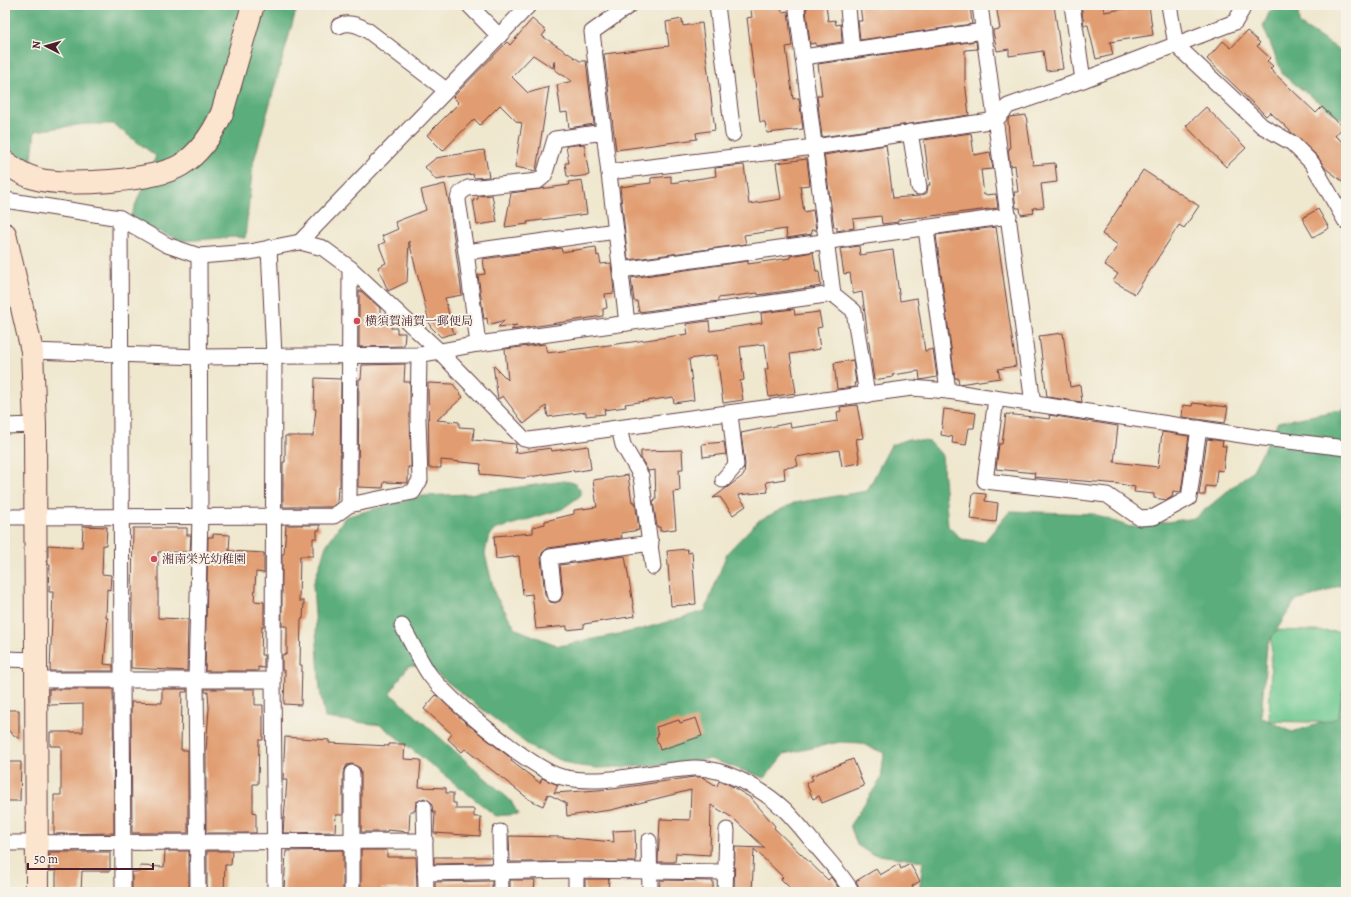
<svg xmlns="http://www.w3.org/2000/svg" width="1351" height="897" font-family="Alegreya,'Noto Serif JP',serif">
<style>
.green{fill:#6fc991;stroke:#5c745e}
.forest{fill:#5bad7b;stroke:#526653}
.building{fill:#e19d71}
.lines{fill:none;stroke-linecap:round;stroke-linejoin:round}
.street-casing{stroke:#633d43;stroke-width:17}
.secondary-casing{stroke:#633d43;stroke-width:24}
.street{stroke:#fff;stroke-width:15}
.secondary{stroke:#fce5cf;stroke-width:22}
.poi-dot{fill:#d1495b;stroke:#f7f3e8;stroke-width:1.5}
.labels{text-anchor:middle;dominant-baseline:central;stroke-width:4;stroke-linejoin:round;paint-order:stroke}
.poi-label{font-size:12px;fill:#4a1f2b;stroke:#f7f3e8;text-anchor:start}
</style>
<rect width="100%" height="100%" fill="#f7f3e8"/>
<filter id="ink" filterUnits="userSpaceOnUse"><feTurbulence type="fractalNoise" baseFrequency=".025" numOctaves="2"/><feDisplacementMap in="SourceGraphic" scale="8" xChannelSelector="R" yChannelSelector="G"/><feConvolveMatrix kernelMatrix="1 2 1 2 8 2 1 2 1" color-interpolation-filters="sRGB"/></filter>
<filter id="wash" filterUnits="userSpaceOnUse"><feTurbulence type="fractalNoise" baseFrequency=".012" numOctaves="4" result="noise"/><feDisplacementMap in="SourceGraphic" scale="16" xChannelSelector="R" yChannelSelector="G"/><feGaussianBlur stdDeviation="0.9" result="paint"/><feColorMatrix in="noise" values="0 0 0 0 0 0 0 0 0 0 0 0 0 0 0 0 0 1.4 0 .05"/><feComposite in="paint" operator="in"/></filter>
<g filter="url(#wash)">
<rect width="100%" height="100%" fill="#efe7ce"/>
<!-- green -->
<polygon class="green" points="1272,630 1346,632 1346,723 1269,721"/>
<!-- forest -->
<g class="forest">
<polygon points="5,5 301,5 295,14 253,164 245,238 233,237 183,241 129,220 156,156 113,124 84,124 35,131 30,175 5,142"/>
<polygon points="1281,5 1298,5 1299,24 1346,54 1346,123 1283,75 1263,26 1270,11"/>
<polygon points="1346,406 1346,583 1312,597 1295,601 1267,645 1261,717 1292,732 1338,718 1343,689 1346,689 1346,892 919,892 923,861 871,854 857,845 850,825 881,779 884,753 860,743 840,742 784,754 765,778 710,759 651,766 597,768 572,765 532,748 428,667 408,666 390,693 511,801 518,814 496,816 381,725 325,718 320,690 313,585 326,546 345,517 423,496 468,494 565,481 575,483 580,490 580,496 562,509 494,530 488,539 485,554 495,595 516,629 559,646 639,630 705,611 727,553 758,521 794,503 867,491 891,445 908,439 930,442 942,455 948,526 961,539 984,542 1010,511 1094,514 1130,527 1195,518 1253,470 1278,422 1341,410"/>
</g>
<g id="blocks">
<!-- building -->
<g class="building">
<polygon points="750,5 781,5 782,12 788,11 792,46 786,47 793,99 799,98 803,129 767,133 765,122 760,122 747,18 752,17"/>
<polygon points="809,5 826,5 828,21 835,20 836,25 841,24 842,42 816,46 816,43 810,44 806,10"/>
<polygon points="860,5 882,5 882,7 896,5 970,5 972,24 860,40 858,21 862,21"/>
<polygon points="996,5 1054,5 1063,69 1046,71 1043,51 1009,56 1009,49 997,51 993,32 993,30 1000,29"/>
<polygon points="1081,5 1103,5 1104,12 1149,5 1153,35 1110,42 1113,55 1096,59 1088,25 1084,25"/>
<polygon points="532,19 546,31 542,36 580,61 586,61 594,124 569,128 567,112 561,113 557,85 572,81 555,70 554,61 553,68 533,55 512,77 528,93 549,87 536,171 515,167 522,123 517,122 500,105 480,125 474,119 443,151 427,135 459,103 453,97 507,42 510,45"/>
<polygon points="682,19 683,26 702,23 715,130 696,133 697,139 616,150 604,54 669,46 666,22"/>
<polygon points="1247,31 1260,43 1257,46 1270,58 1267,61 1273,66 1270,69 1290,88 1316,113 1322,107 1343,127 1335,136 1346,144 1346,184 1325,168 1318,157 1270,112 1266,116 1207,59 1223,41 1231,48"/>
<polygon points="976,41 977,49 965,50 965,81 969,115 822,137 817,96 822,96 818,64"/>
<polygon points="1206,107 1246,148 1226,167 1186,126"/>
<polygon points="1026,115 1033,165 1055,163 1057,182 1041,184 1044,207 1033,208 1034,213 1021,215 1020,208 1016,208 1014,192 1018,192 1015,165 1010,166 1008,149 1010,149 1008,120 1010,117"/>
<polygon points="971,133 974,155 990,152 993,169 981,170 984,195 996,194 998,208 898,220 898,222 882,224 881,216 853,219 854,228 837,231 837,227 834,227 824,155 886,145 893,198 920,196 927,193 928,185 930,185 924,140"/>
<polygon points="584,144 589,175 575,177 567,176 565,163 569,163 566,146"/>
<polygon points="484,150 489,177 474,178 473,174 436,180 425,167 436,158"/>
<polygon points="807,159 810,185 800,186 804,212 813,210 816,230 811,230 812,234 787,238 786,229 744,235 746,244 628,260 620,187 651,183 651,178 671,176 671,183 716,176 715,168 744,165 749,204 781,199 776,163"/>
<polygon points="1143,170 1199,206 1184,228 1179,225 1135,294 1113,281 1118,274 1105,265 1118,245 1102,234"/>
<polygon points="582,180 587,214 527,222 528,224 505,227 511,193 569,185 568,182"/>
<polygon points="445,184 449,202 462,295 445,298 453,331 455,333 441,337 430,326 409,241 407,282 388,291 378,267 386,263 379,245 385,242 382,236 398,229 395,222 426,210 421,190"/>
<polygon points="492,195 497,222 477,225 473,200 478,199 478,196"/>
<polygon points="1318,209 1329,228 1313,237 1302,218"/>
<polygon points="996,227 1016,366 998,369 1000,378 959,384 958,378 955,378 936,235"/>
<polygon points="859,246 860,255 893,250 900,301 917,298 925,351 933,349 937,377 920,380 919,371 892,375 893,377 874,380 862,292 853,294 850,273 844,274 840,249"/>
<polygon points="596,247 597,256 599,255 601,264 611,263 614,293 605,294 607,308 603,309 603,316 511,330 517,325 498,327 505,320 488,325 487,318 484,319 478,275 485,274 483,259 561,248 562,252"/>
<polygon points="813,252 816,271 819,271 821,286 758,295 758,293 718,298 718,301 639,312 637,301 634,301 631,278 748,261 748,264 790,258 790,256"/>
<polygon points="359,291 361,291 380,308 380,320 391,320 391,328 397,328 397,333 405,333 404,346 359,347"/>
<polygon points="794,309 795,315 819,312 822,327 817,328 820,349 790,354 796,393 769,397 765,369 768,369 765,344 740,347 744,380 740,381 743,400 723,403 717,355 689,359 694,400 674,403 673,397 625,404 626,407 604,410 605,414 586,416 586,412 548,417 546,406 524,424 503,396 498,399 493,365 508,380 505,349 545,344 547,353 632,342 688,334 686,324 709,321 710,331 762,323 761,313"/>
<polygon points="1063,333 1070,387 1080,385 1082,402 1047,397 1039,336"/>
<polygon points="853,360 856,383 854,383 855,387 837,389 834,363"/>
<polygon points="405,364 404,382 410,382 411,467 408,467 408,483 384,482 383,488 358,487 359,379 361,379 362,365"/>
<polygon points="315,378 341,379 340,487 338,487 337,503 331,507 283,507 283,462 285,462 285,436 313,436 316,409 314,409"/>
<polygon points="428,383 453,384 463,397 437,420 459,422 459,427 474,428 473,440 516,444 515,453 551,448 552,451 588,446 591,469 574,472 573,470 523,478 480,474 481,464 441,460 441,468 429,468"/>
<polygon points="1193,403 1228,407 1225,423 1182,417 1183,405 1192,406"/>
<polygon points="857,405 863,438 856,439 860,463 842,466 839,450 796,457 798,466 784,468 785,479 766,482 768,492 738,495 746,506 733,515 720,497 713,498 744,475 745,464 741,433 790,423 791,428 838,421 837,412 841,411 840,407"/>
<polygon points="944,409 976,413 974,428 969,428 966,445 952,443 953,437 941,435"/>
<polygon points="1006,414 1050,419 1049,415 1118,426 1114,462 1158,467 1162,432 1189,436 1181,492 1173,491 1172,497 1167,500 1154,498 1154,494 1134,492 1135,487 1120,484 1034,477 1035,473 996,469 999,444 1002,444"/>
<polygon points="1207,439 1223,441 1222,446 1226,446 1223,471 1217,470 1215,487 1206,486 1205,495 1199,495"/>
<polygon points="724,442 726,454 703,457 702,444"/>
<polygon points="682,450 683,469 679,469 680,491 673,492 676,529 660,531 660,527 657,527 653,501 656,500 655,470 648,471 641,458 641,451"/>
<polygon points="628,475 632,502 635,502 639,530 621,533 622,538 548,548 542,553 541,558 545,595 550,602 555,603 560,601 563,593 560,565 625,556 635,616 584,624 584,628 567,630 567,626 536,629 532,594 523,595 519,556 496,559 494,536 533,533 533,527 545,524 545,521 574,514 574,510 597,507 593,480"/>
<polygon points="973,493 986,494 985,501 998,503 996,522 970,519"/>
<polygon points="286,525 320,525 320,530 317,530 317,538 313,538 313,556 300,556 299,601 304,601 303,619 301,619 300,665 302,665 301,705 284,704 285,671 283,671 282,668 282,655 287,654 287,626 282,626 282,554 284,554"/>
<polygon points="83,526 107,527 106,545 103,545 102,574 111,575 110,590 107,589 106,618 108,618 104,664 113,665 113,671 50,671 53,592 49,592 50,565 48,565 48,545 82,547"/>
<polygon points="133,528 187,528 187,535 191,535 190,552 158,552 158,618 188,619 187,671 131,668"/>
<polygon points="213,534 230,535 229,551 264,553 264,573 256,572 254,601 264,602 264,626 262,626 261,655 264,655 264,668 258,667 258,671 205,671 208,537 213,537"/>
<polygon points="687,549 688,553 692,552 696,604 671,606 667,551"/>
<polygon points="49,689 113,689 114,833 54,834 54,795 61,795 61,746 50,746 50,732 83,732 83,704 49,705"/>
<polygon points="162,689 187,689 187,692 182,692 181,750 188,750 188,833 132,833 131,702 162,703"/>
<polygon points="205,689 255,689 255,705 263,705 263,740 259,740 258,784 253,784 253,812 256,813 256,833 206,833 206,750 209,709 208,692 205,692"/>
<polygon points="436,695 466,723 512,759 511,761 540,783 542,778 558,785 554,793 613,789 694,777 702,777 717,786 719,781 726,783 751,798 775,826 774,828 828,880 831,877 841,892 794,892 781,879 783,877 754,849 752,892 734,892 735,847 765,848 733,818 711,805 710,855 676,853 675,862 658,862 660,819 690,820 691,790 611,810 567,816 566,803 548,794 543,806 530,800 465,749 462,752 448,739 452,734 424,709"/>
<polygon points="5,710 19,710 19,739 5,728"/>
<polygon points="696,718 702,736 660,750 656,737 658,736 656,727 679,720 680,723"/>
<polygon points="285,737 329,740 329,743 389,746 389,744 405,744 404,759 421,760 419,787 446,788 446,793 453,793 453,803 456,803 456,809 474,809 474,817 481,817 480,836 434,833 435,812 433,812 431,802 424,798 416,802 415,811 410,811 409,832 387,830 387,832 361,832 361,773 360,768 352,764 347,765 343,773 343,815 336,815 335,832 283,833 287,780 283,780"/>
<polygon points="853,759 864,786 822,803 819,796 813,799 806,783 813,780 811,776"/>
<polygon points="6,762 21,762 20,801 5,801"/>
<polygon points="635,830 636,862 510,862 509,836 560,837 614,842 613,831"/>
<polygon points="343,850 343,892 284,892 286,851"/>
<polygon points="361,850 387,850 387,857 416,857 417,889 381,889 381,892 361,892"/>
<polygon points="165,851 189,851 189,892 132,892 132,872 139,872 140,866 164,867"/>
<polygon points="207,851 232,851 231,865 225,865 224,892 207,892"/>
<polygon points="50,852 110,852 110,871 82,871 81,892 56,892 56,871 49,871"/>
<polygon points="434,857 491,857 492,863 434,864"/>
<polygon points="899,864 901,869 910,864 920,881 912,886 915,892 861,892 856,881 876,869 880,875"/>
<polygon points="585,879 609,879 608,892 585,892"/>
<polygon points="510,880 535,880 534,892 510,892"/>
<polygon points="660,880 713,881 713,892 659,892"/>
<polygon points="492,881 492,892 435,892 435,882"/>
</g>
</g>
</g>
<g filter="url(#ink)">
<use href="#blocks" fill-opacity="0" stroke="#633d43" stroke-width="1"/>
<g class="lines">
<defs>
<g id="street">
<polyline points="469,5 499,36"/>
<polyline points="717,5 733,134"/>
<polyline points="798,5 797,10 833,294 854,311 867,395"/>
<polyline points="980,5 1033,404"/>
<polyline points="1072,5 1083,80"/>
<polyline points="1169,5 1176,45 1262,126 1292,143 1312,163 1346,222"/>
<polyline points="848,8 852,50"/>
<path d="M 339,26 C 348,21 358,25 367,30 L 446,90"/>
<polyline points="803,57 984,31"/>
<polyline points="910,132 919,187"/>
<polyline points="609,172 814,147 996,120 1008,106 1083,80 1235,22 1242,10 1242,5"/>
<polyline points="5,200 120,218 167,245 199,256 250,252 300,242 323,248 350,268 438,350 524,439 529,440 912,388 948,391 1255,437 1346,448"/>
<polyline points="120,218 123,892"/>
<polyline points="926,229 948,391"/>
<polyline points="300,242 529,5"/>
<polyline points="269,248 274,356 273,680 275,892"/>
<path d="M 466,252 L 458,201 C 458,194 462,191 468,188 L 538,181 L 544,176 L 555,139 L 604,132"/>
<polyline points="621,270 1009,216"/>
<polyline points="627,323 592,32 630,5"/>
<polyline points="478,344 466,252 616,231"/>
<polyline points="32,351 199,357 419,355 478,344 833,294"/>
<polyline points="996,399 985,481 1107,495 1140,518 1154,517 1189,498 1199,428"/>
<polyline points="5,426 35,425"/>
<polyline points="619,428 623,445 641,476 653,567"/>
<polyline points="723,480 736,465 730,414"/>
<polyline points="349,505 413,492 420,480 418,418 419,355"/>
<polyline points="5,517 334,516 349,505 350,268"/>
<polyline points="554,594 550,557 651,543"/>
<path d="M 402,626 C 411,641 419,659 429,674 C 447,699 533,770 562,777 C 606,787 650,770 694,768 C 724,767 764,790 785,810 C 797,822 807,835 817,847 C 830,862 842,875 852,892"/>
<polyline points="5,659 35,660"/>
<polyline points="35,680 273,680"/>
<polyline points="352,773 352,892"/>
<polyline points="424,807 426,892"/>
<polyline points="500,832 501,892"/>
<polyline points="649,841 650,892"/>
<polyline points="5,843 425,841"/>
<polyline points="576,870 576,892"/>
<polyline points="425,873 576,870 725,872"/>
<polyline points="198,892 196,679 200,515 199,256"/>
<polyline points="725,892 727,830"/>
</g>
<g id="secondary">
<path d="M 5,162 C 14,169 26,176 37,179 C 65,187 156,181 181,165 C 200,153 213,133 222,113 L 253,5"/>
<polyline points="5,234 32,351 35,425 37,892"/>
</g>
</defs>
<!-- street casing -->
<use href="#street" class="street-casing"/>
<!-- secondary casing -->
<use href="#secondary" class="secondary-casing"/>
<!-- street -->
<use href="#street" class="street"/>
<!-- secondary -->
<use href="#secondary" class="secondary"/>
</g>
</g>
<!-- markers -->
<g class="poi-dot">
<circle cx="357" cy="321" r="4"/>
<circle cx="154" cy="559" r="4"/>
</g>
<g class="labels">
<!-- poi labels -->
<g class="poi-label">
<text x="365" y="321">横須賀浦賀一郵便局</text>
<text x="162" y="559">湘南栄光幼稚園</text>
</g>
</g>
<!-- margin -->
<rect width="1351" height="897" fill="none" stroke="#f7f3e8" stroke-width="20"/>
<!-- north arrow -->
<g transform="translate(46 46) rotate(276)" stroke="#f7f3e8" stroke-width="3" paint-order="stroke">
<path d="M0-3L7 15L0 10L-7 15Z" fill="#4a1f2b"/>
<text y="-6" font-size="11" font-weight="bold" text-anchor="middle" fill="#4a1f2b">N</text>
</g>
<!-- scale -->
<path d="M28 863v6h125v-6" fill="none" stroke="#4a1f2b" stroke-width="2"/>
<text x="34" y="863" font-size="12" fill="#4a1f2b" stroke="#f7f3e8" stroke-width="3" paint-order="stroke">50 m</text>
</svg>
